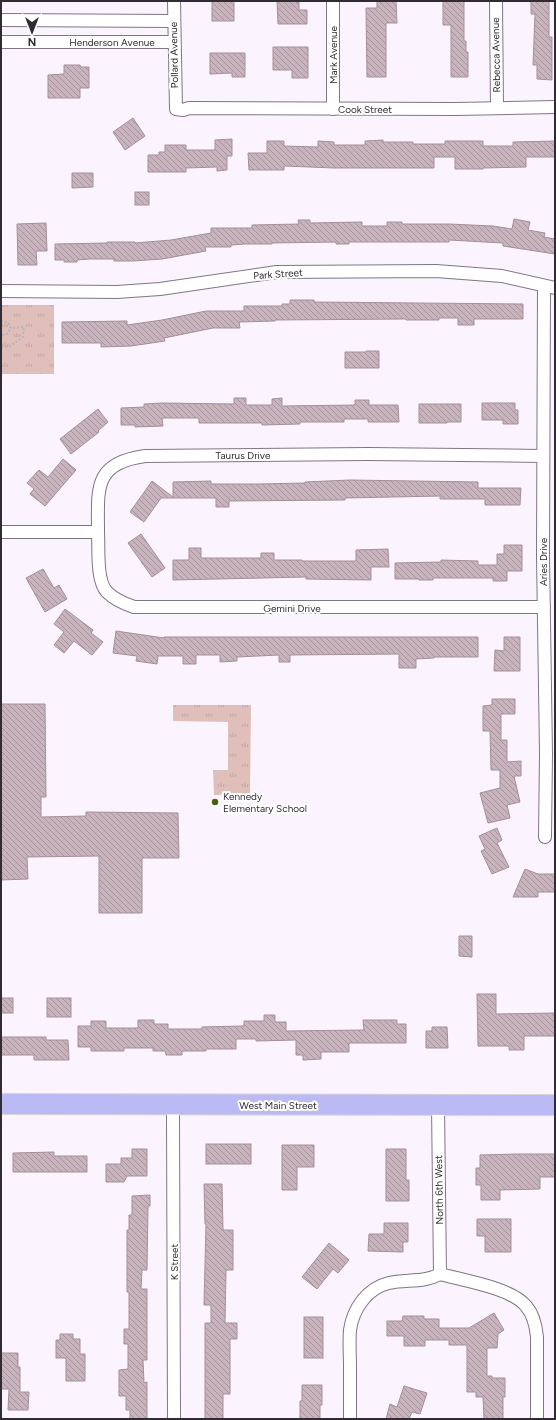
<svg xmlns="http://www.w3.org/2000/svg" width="556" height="1420" font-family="Figtree,sans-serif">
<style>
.park{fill:url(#park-tufts)}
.building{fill:url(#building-back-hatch);stroke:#a48f98}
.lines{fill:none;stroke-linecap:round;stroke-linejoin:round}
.street-casing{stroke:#807584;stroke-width:14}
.primary-casing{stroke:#d6d5d6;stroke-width:22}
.path{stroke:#bab3bd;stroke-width:2;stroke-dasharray:2 2;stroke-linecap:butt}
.street{stroke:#fff;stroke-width:12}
.primary{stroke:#bcbaf4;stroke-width:20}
.poi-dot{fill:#466214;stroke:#fff;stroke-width:1.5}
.labels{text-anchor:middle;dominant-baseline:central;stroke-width:4;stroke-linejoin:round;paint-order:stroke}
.street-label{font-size:10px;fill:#312c33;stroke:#fff}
.poi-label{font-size:10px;fill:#312c33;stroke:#fff;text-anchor:start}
</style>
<defs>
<pattern id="park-tufts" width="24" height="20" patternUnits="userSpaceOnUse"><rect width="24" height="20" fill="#e0bfbb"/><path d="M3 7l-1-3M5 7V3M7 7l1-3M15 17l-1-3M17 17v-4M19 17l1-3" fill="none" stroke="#c1a4a1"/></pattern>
<pattern id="building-back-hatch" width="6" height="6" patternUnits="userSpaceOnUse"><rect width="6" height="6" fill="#c9b4bd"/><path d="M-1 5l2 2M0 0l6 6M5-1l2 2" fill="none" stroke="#a4939a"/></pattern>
</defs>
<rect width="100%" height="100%" fill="#fbf4fe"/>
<!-- park -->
<g class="park">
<rect x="1" y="305" width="53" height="69"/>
<polygon points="173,705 251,705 250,794 214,795 213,770 228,770 228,722 173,721"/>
</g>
<!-- building -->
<g class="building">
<rect x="212" y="1" width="22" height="20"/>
<polygon points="277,1 296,1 296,2 299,2 299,10 307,10 307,24 278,24"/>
<polygon points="377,1 396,1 397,23 386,23 386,77 367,77 366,8 377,8"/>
<polygon points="443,1 464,1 464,41 466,41 466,52 468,52 468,77 451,77 451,25 443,25"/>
<polygon points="531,1 549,1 549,37 552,37 552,80 537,79 537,65 533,65 535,14 531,14"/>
<polygon points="273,47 308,47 308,78 292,78 292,70 273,70"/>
<polygon points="210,53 245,53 245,77 232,77 232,73 210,74"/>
<polygon points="64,65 80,65 81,67 89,67 89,88 80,88 80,98 48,98 48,75 64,74"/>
<polygon points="133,118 145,136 125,150 113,132"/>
<polygon points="232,139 232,156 227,156 227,170 217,171 217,167 186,168 186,172 148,172 148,155 159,155 159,152 165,152 165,145 186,145 186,150 215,150 215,140"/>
<polygon points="383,140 383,142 413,142 413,144 445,144 445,141 483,141 483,146 513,146 513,142 555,141 555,157 526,157 526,167 483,168 483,169 455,169 455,157 434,157 434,168 334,168 284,166 284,170 249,170 248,153 267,153 267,141 284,141 284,146 318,147 318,141 334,142 334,145 365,145 365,141"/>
<polygon points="72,173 93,173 93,187 72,188"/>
<rect x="135" y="192" width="14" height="13"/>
<polygon points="514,219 530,222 528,230 545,233 544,237 555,239 555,254 503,246 503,243 449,240 449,242 349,242 349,244 336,244 336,242 272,243 272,244 245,244 231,245 231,247 205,247 206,251 162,259 133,261 114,261 114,259 89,259 77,260 77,262 64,262 64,260 55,260 55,244 107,243 107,242 135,242 135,243 171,240 211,233 211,228 252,228 252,225 299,224 298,220 310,220 310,223 362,222 362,226 387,226 387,222 402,222 402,224 449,224 493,226 512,229"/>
<polygon points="46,223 47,251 36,251 37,265 18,265 17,224"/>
<polygon points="290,300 314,300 314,302 523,304 523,319 474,319 474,325 458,325 458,318 439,318 439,320 406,320 406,319 275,320 275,321 239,322 240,328 213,328 164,338 165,341 131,346 101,347 101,343 62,343 62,322 127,321 127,325 162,320 206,311 244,311 244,306 282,306 282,304 290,304"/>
<polygon points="366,351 379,351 379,368 345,368 345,352 366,352"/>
<polygon points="234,398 246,398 246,405 272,405 272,399 282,398 282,406 355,405 355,400 369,400 369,405 398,405 399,422 368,422 368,419 344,419 344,422 300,422 300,424 262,425 262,423 199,423 199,418 162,418 163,426 135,427 135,425 121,425 121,408 144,407 144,404 162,403 234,404"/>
<polygon points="482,403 515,403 515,410 518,410 518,424 503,424 503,420 482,420"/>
<polygon points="419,404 461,404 461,422 447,422 447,423 419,423"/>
<polygon points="98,409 108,422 98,431 99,432 71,454 60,439"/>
<polygon points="63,459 76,470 45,506 30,494 34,489 27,483 39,470 48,477"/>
<polygon points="350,480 478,482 478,488 521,488 520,505 485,505 485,499 440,499 440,496 345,498 345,500 229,501 229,507 216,507 216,498 161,498 144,522 130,512 152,481 173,497 173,482 211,481 211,484 258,484 305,483 305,482"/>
<polygon points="141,534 165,568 152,577 128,543"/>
<polygon points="504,545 522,545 522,571 507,571 507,581 493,581 493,578 433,578 433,580 419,580 419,579 395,579 395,563 441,562 441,560 478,561 478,565 497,565 497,554 504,554"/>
<polygon points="189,548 201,548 201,558 261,558 261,553 274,553 274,560 302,560 302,561 356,561 356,550 388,549 389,567 371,567 371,580 306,579 306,577 173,580 173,560 189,560"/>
<polygon points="43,569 54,588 59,585 67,599 45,612 26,578"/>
<polygon points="65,609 93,630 91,633 103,642 92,655 74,641 64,653 54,645 64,632 54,624"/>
<polygon points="116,631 164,638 164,637 478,637 478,657 434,657 434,658 416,659 416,668 399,668 399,654 290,655 290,662 279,662 279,655 237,657 237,661 220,662 220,655 196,655 196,664 183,664 183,656 158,656 157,664 136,661 137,656 113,653"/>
<polygon points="504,637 520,637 520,671 494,671 495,650 504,651"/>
<polygon points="492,699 515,699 515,714 501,714 501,740 507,740 507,762 521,761 521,776 514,776 520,802 507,805 510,818 488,823 480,793 500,788 500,770 491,770 490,731 483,731 483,706 492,705"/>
<polygon points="1,704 45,704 46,797 41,797 41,817 86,816 86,812 178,813 179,858 142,858 142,913 99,913 99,856 27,857 28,879 1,880"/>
<polygon points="497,828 502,840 497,843 509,867 492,874 481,851 485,849 479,836"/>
<polygon points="525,869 538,874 555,874 555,892 538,892 538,897 513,897"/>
<polygon points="459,936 472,936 472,957 459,956"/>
<polygon points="477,994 496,994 496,1014 555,1013 555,1036 524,1036 524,1050 509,1050 509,1046 478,1046"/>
<rect x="1" y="998" width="12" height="15"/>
<rect x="47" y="998" width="24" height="19"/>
<polygon points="264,1015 275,1015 275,1022 286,1022 286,1031 364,1030 363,1020 397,1020 397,1024 406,1024 406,1043 349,1043 349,1052 321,1052 321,1059 303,1060 303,1055 296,1055 296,1040 256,1041 256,1039 236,1039 236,1049 206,1049 206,1051 182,1051 182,1055 166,1055 165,1051 153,1051 153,1048 124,1048 124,1051 91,1051 91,1047 78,1047 78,1026 91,1026 91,1021 106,1021 106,1028 138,1028 138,1020 154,1020 154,1024 168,1024 168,1029 202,1029 202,1027 244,1026 244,1021 264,1021"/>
<polygon points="432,1027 447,1027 448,1048 426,1048 426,1031 432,1031"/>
<polygon points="1,1037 46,1037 46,1040 68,1040 69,1060 34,1060 34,1055 1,1055"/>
<rect x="206" y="1144" width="45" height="20"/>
<polygon points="282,1145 314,1145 314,1167 297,1167 297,1190 282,1190"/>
<polygon points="132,1149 147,1149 147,1176 127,1176 124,1182 106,1182 106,1164 121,1164 121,1158 132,1158"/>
<polygon points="386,1149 406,1149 406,1180 409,1180 409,1201 386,1201"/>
<polygon points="54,1152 54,1156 87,1156 87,1172 13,1172 13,1153"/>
<polygon points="517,1154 555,1154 555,1177 540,1177 540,1189 500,1190 500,1200 481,1200 481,1185 476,1185 476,1168 480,1168 480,1155"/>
<polygon points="204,1184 222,1184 223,1230 233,1230 233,1270 226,1270 225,1323 237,1323 237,1339 230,1339 230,1394 223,1394 223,1419 205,1419 205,1323 211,1323 211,1305 204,1305 206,1224 205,1224"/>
<polygon points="150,1195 150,1206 148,1206 147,1270 142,1270 141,1289 147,1289 147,1360 143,1360 144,1383 147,1382 147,1419 130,1419 130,1410 126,1410 126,1396 119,1396 119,1370 128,1369 128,1344 124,1344 124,1329 129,1329 129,1292 127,1292 127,1230 129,1230 129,1215 132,1215 132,1196"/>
<polygon points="477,1219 511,1219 511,1252 485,1252 485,1236 477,1236"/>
<polygon points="384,1223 408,1223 408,1242 403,1242 403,1252 368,1251 369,1234 384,1234"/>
<polygon points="329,1243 349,1260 338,1273 333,1269 317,1289 302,1277"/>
<polygon points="494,1313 504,1330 498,1334 497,1348 487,1348 487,1376 492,1376 492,1378 505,1378 505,1397 503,1397 503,1419 484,1419 483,1397 476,1397 476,1392 467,1392 467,1345 449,1345 449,1340 425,1340 425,1346 404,1346 404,1336 387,1336 387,1321 402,1321 403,1316 424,1316 424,1319 439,1319 439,1328 469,1328"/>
<rect x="304" y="1317" width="19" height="41"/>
<polygon points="60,1334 73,1334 73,1339 80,1339 80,1354 85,1354 85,1381 66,1381 66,1358 56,1358 56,1340 60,1340"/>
<polygon points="1,1353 18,1353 18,1367 20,1367 20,1392 29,1392 28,1410 8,1410 9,1389 1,1389"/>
<polygon points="302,1385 322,1385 322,1405 320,1405 320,1419 300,1419 300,1401 302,1401"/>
<polygon points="404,1386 427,1393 420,1414 412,1412 409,1419 386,1419 390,1404 397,1407"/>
</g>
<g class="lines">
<defs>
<g id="street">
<polyline points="174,1 176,109 183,110 189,108 455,109 555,107"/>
<polyline points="333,1 333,109"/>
<polyline points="496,1 497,108"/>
<polyline points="1,20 174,21"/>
<polyline points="1,42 174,42"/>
<polyline points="544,286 543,556 546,754 545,837"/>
<polyline points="1,291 117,292 160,289 277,272 436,271 502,276 555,288"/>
<path d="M 1,532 L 98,532 C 98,489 93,463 145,456 L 368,454 L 543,456"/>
<path d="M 98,532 C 99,548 96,581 107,592 C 114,599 125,604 134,607 L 544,607"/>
<polyline points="438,1105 440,1274"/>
<path d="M 440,1274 C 462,1280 512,1288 526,1306 C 534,1315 536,1326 537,1337 L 537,1419"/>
<polyline points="174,1419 173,1115 174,1105"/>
<path d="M 350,1419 C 350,1402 350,1384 350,1367 C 350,1355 349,1342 350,1330 C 353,1309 367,1288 389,1283 C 406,1279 424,1283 440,1274"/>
</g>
<polyline id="primary" points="1,1104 555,1105"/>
</defs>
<!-- street casing -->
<use href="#street" class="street-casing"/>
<!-- primary casing -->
<use href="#primary" class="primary-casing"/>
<!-- path -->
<g class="path">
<polyline points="1,321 8,322 11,328 7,334 1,335"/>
<polyline points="1,348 10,346 23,337 24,327 11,328"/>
</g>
<!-- street -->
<use href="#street" class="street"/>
<!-- primary -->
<use href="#primary" class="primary"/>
</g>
<!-- markers -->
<circle class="poi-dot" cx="215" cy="802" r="4"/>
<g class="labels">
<!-- street labels -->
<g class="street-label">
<text x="112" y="42">Henderson Avenue</text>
<text transform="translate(174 55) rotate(-91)">Pollard Avenue</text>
<text transform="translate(333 55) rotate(-90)">Mark Avenue</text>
<text transform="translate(496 55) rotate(-91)">Rebecca Avenue</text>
<text x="365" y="109">Cook Street</text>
<text transform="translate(278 274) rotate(-4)">Park Street</text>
<text x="243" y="455">Taurus Drive</text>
<text transform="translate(543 562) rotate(-90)">Aries Drive</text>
<text x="292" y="608">Gemini Drive</text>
<text x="278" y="1105">West Main Street</text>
<text transform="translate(439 1190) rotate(-91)">North 6th West</text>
<text transform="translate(174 1262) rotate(-90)">K Street</text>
</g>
<!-- poi labels -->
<g class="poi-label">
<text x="223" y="796">Kennedy<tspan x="223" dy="12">Elementary School</tspan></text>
</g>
</g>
<!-- border -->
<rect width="556" height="1420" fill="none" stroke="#312c33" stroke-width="4"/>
<!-- north arrow -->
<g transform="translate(32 32) rotate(180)" stroke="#ffffff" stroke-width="3" paint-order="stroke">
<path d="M0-3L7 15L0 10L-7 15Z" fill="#312c33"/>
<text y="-6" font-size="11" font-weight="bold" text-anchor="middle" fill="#312c33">N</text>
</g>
</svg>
